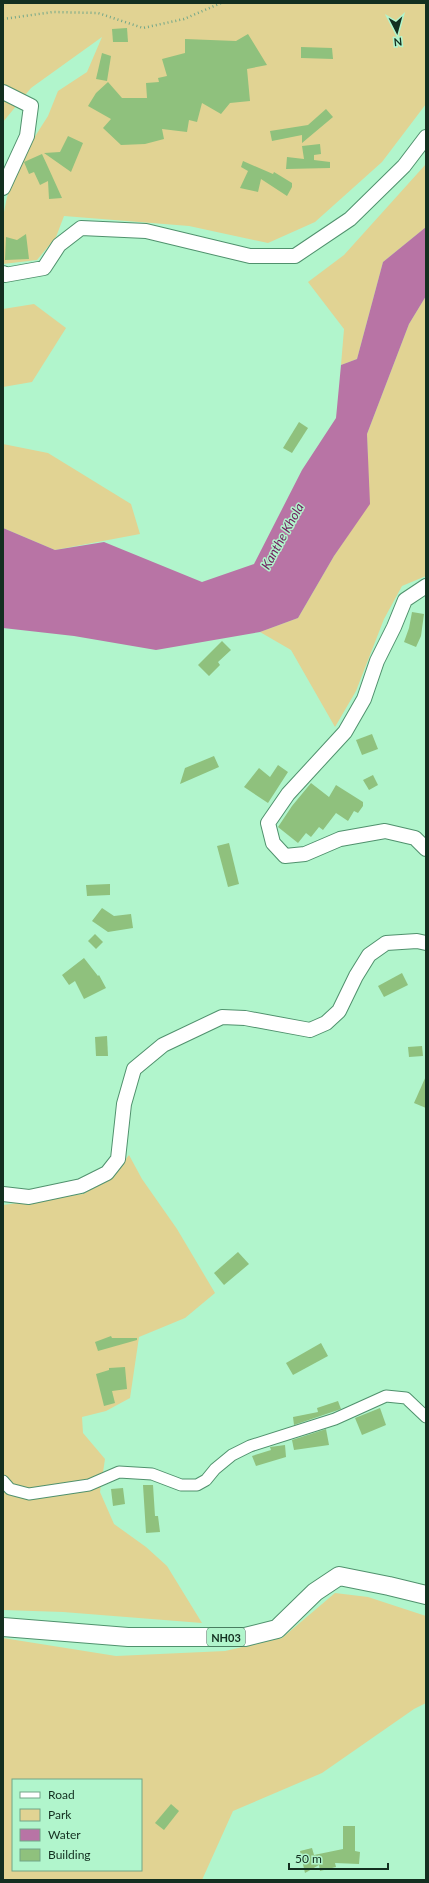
<svg xmlns="http://www.w3.org/2000/svg" width="429" height="1883" font-family="Lato,sans-serif">
<style>
.green{fill:#e1d393;fill-rule:evenodd}
.water{fill:#b874a5}
.building{fill:#8fc17d}
.lines{fill:none;stroke-linecap:round;stroke-linejoin:round}
.minor-casing{stroke:#50916d;stroke-width:13}
.tertiary-casing{stroke:#50916d;stroke-width:16}
.primary-casing{stroke:#50916d;stroke-width:20}
.path{stroke:#73a789;stroke-width:2.5;stroke-dasharray:1 3;stroke-linecap:butt}
.minor{stroke:#fff;stroke-width:11}
.tertiary{stroke:#fff;stroke-width:14}
.primary{stroke:#fff;stroke-width:18}
.labels{text-anchor:middle;dominant-baseline:central;stroke-width:3;stroke-linejoin:round;paint-order:stroke}
.shield{fill:#b1f5cc;stroke:#426a54;stroke-width:1}
.shield-label{font-size:11px;font-weight:bold;fill:#132f20}
.water-label{font-size:13px;font-style:italic;fill:#6f1d5e;stroke:#b1f5cc}
</style>
<rect width="100%" height="100%" fill="#b1f5cc"/>
<!-- green -->
<g class="green">
<polygon points="3,3 426,3 426,104 382,162 315,222 268,243 189,226 64,216 56,237 37,260 3,264 3,217 7,197 15,175 25,152 48,116 58,91 87,72 102,37 31,88 3,122"/>
<polygon points="426,164 426,227 383,262 357,359 341,365 344,329 308,282 344,255"/>
<polygon points="426,296 426,576 402,586 384,619 356,691 335,727 291,650 260,632 298,618 334,556 369,504 367,434 409,324"/>
<polygon points="34,304 66,328 32,382 3,387 3,309"/>
<polygon points="3,444 48,453 131,504 140,534 55,550 3,528"/>
<polygon points="129,1155 142,1179 177,1229 215,1293 185,1318 139,1337 130,1398 106,1411 82,1417 83,1433 105,1459 100,1492 114,1524 146,1547 167,1566 202,1623 63,1612 3,1610 3,1205 83,1194 111,1178"/>
<path d="M 335,1593 L 368,1597 L 426,1616 L 426,1703 L 414,1709 L 322,1773 L 233,1811 L 202,1880 L 3,1880 L 3,1638 L 116,1656 L 225,1651 L 282,1638 ZM 13,1780 L 141,1780 L 141,1870 L 13,1870 Z"/>
</g>
<!-- water -->
<polygon class="water" points="426,227 426,296 409,324 367,434 370,504 334,556 298,618 260,632 156,650 74,636 3,628 3,528 55,550 104,542 202,582 254,564 302,470 336,418 341,365 357,359 383,262"/>
<!-- building -->
<g class="building">
<polygon points="127,28 128,42 113,42 112,29"/>
<polygon points="248,34 267,65 247,69 250,101 230,103 221,114 202,103 197,122 189,120 187,132 162,129 164,139 145,144 121,145 103,128 111,119 88,106 96,93 108,82 122,98 147,98 146,83 159,82 158,78 167,76 162,59 185,53 185,39 236,41"/>
<polygon points="301,47 332,48 333,59 301,58"/>
<polygon points="102,53 111,56 107,81 96,79"/>
<polygon points="326,109 333,117 302,143 302,135 272,141 270,131 308,125"/>
<polygon points="68,136 83,143 71,172 44,153 60,152"/>
<polygon points="320,144 321,154 314,155 314,160 330,162 330,168 286,169 287,157 304,159 302,146"/>
<polygon points="42,154 48,167 62,198 49,199 48,181 40,185 34,172 29,174 24,162"/>
<polygon points="243,161 273,174 274,172 292,183 292,187 287,196 261,179 258,192 240,188 248,171 241,167"/>
<polygon points="26,234 29,259 5,260 6,237 17,240"/>
<polygon points="299,422 308,428 292,453 283,448"/>
<polygon points="412,612 424,614 421,636 416,647 404,642 409,628"/>
<polygon points="222,641 231,650 218,662 220,665 209,676 198,665"/>
<polygon points="372,734 378,749 362,755 356,740"/>
<polygon points="214,756 219,767 180,784 185,768"/>
<polygon points="278,765 288,772 268,803 244,787 259,768 270,777"/>
<polygon points="373,775 378,785 369,790 363,780"/>
<polygon points="311,783 329,797 336,785 363,802 363,806 358,813 354,811 348,821 336,813 323,830 319,827 311,837 306,833 298,843 278,827 292,806"/>
<polygon points="229,843 239,884 228,887 217,846"/>
<polygon points="110,884 110,895 87,896 86,885"/>
<polygon points="102,908 114,916 131,914 133,928 108,932 92,921"/>
<polygon points="95,934 103,942 96,949 88,941"/>
<polygon points="84,958 98,976 99,975 106,988 84,999 75,981 69,985 62,975"/>
<polygon points="402,973 408,985 384,997 378,986"/>
<polygon points="107,1036 108,1056 96,1056 95,1037"/>
<polygon points="422,1046 423,1056 409,1057 408,1047"/>
<polygon points="426,1076 426,1108 414,1103"/>
<polygon points="238,1252 249,1264 224,1285 214,1273"/>
<polygon points="111,1336 112,1338 137,1338 137,1340 98,1351 95,1342"/>
<polygon points="321,1343 328,1356 293,1375 286,1363"/>
<polygon points="125,1367 127,1389 112,1391 115,1403 104,1406 96,1374 109,1370 109,1368"/>
<polygon points="338,1401 341,1409 294,1425 293,1417 318,1412 317,1408"/>
<polygon points="380,1408 386,1425 362,1435 355,1418"/>
<polygon points="326,1429 329,1445 294,1450 292,1440"/>
<polygon points="285,1445 286,1457 256,1466 252,1456 271,1450 270,1447"/>
<polygon points="143,1485 153,1485 155,1516 158,1516 160,1532 146,1533"/>
<polygon points="123,1488 125,1504 113,1506 111,1489"/>
<polygon points="171,1804 179,1811 164,1830 155,1823"/>
<polygon points="343,1826 355,1826 355,1851 360,1852 359,1864 335,1863 336,1867 320,1871 319,1865 305,1873 300,1851 312,1848 314,1855 343,1849"/>
</g>
<g class="lines">
<defs>
<polyline id="minor" points="3,1481 10,1489 29,1494 89,1485 119,1472 152,1474 181,1485 197,1485 206,1480 215,1469 232,1455 250,1446 335,1419 386,1396 406,1398 426,1417"/>
<g id="tertiary">
<polyline points="3,92 31,106 27,136 3,188"/>
<polyline points="3,273 5,275 44,268 59,245 81,228 146,231 250,256 295,256 350,219 404,166 426,137"/>
<polyline points="426,586 405,600 394,627 377,661 364,699 345,732 288,794 268,823 273,843 285,856 305,854 340,839 385,831 415,838 426,849"/>
<polyline points="3,1194 29,1197 81,1186 107,1173 118,1159 124,1104 134,1069 163,1045 222,1017 245,1018 310,1030 326,1023 339,1011 356,976 369,955 386,943 417,941 426,943"/>
</g>
<polyline id="primary" points="3,1627 128,1637 245,1637 277,1629 315,1592 339,1576 389,1586 426,1595"/>
</defs>
<!-- minor casing -->
<use href="#minor" class="minor-casing"/>
<!-- tertiary casing -->
<use href="#tertiary" class="tertiary-casing"/>
<!-- primary casing -->
<use href="#primary" class="primary-casing"/>
<!-- path -->
<polyline class="path" points="3,19 53,12 98,13 143,28 184,19 221,3"/>
<!-- minor -->
<use href="#minor" class="minor"/>
<!-- tertiary -->
<use href="#tertiary" class="tertiary"/>
<!-- primary -->
<use href="#primary" class="primary"/>
</g>
<g class="labels">
<!-- shield labels -->
<rect class="shield" x="207" y="1628" width="38" height="18" rx="3"/>
<g class="shield-label">
<text x="226" y="1637">NH03</text>
</g>
<!-- water labels -->
<g class="water-label">
<text transform="translate(282 536) rotate(-61)">Kanthe Khola</text>
</g>
</g>
<!-- border -->
<rect width="429" height="1883" fill="none" stroke="#132f20" stroke-width="8"/>
<!-- legend -->
<rect x="12" y="1779" width="130" height="92" fill="#b1f5cc" stroke="#72a687"/>
<rect x="20" y="1792" width="20" height="6" fill="#ffffff" stroke="#72a687"/>
<text x="48" y="1799" font-size="12" fill="#132f20">Road</text>
<rect x="20" y="1809" width="20" height="12" fill="#e1d393" stroke="#72a687"/>
<text x="48" y="1819" font-size="12" fill="#132f20">Park</text>
<rect x="20" y="1829" width="20" height="12" fill="#b874a5" stroke="#72a687"/>
<text x="48" y="1839" font-size="12" fill="#132f20">Water</text>
<rect x="20" y="1849" width="20" height="12" fill="#8fc17d" stroke="#72a687"/>
<text x="48" y="1859" font-size="12" fill="#132f20">Building</text>
<!-- north arrow -->
<g transform="translate(397 32) rotate(174)" stroke="#b1f5cc" stroke-width="3" paint-order="stroke">
<path d="M0-3L7 15L0 10L-7 15Z" fill="#132f20"/>
<text y="-6" font-size="11" font-weight="bold" text-anchor="middle" fill="#132f20">N</text>
</g>
<!-- scale -->
<path d="M289 1863v6h99v-6" fill="none" stroke="#132f20" stroke-width="2"/>
<text x="295" y="1863" font-size="12" fill="#132f20" stroke="#b1f5cc" stroke-width="3" paint-order="stroke">50 m</text>
</svg>
